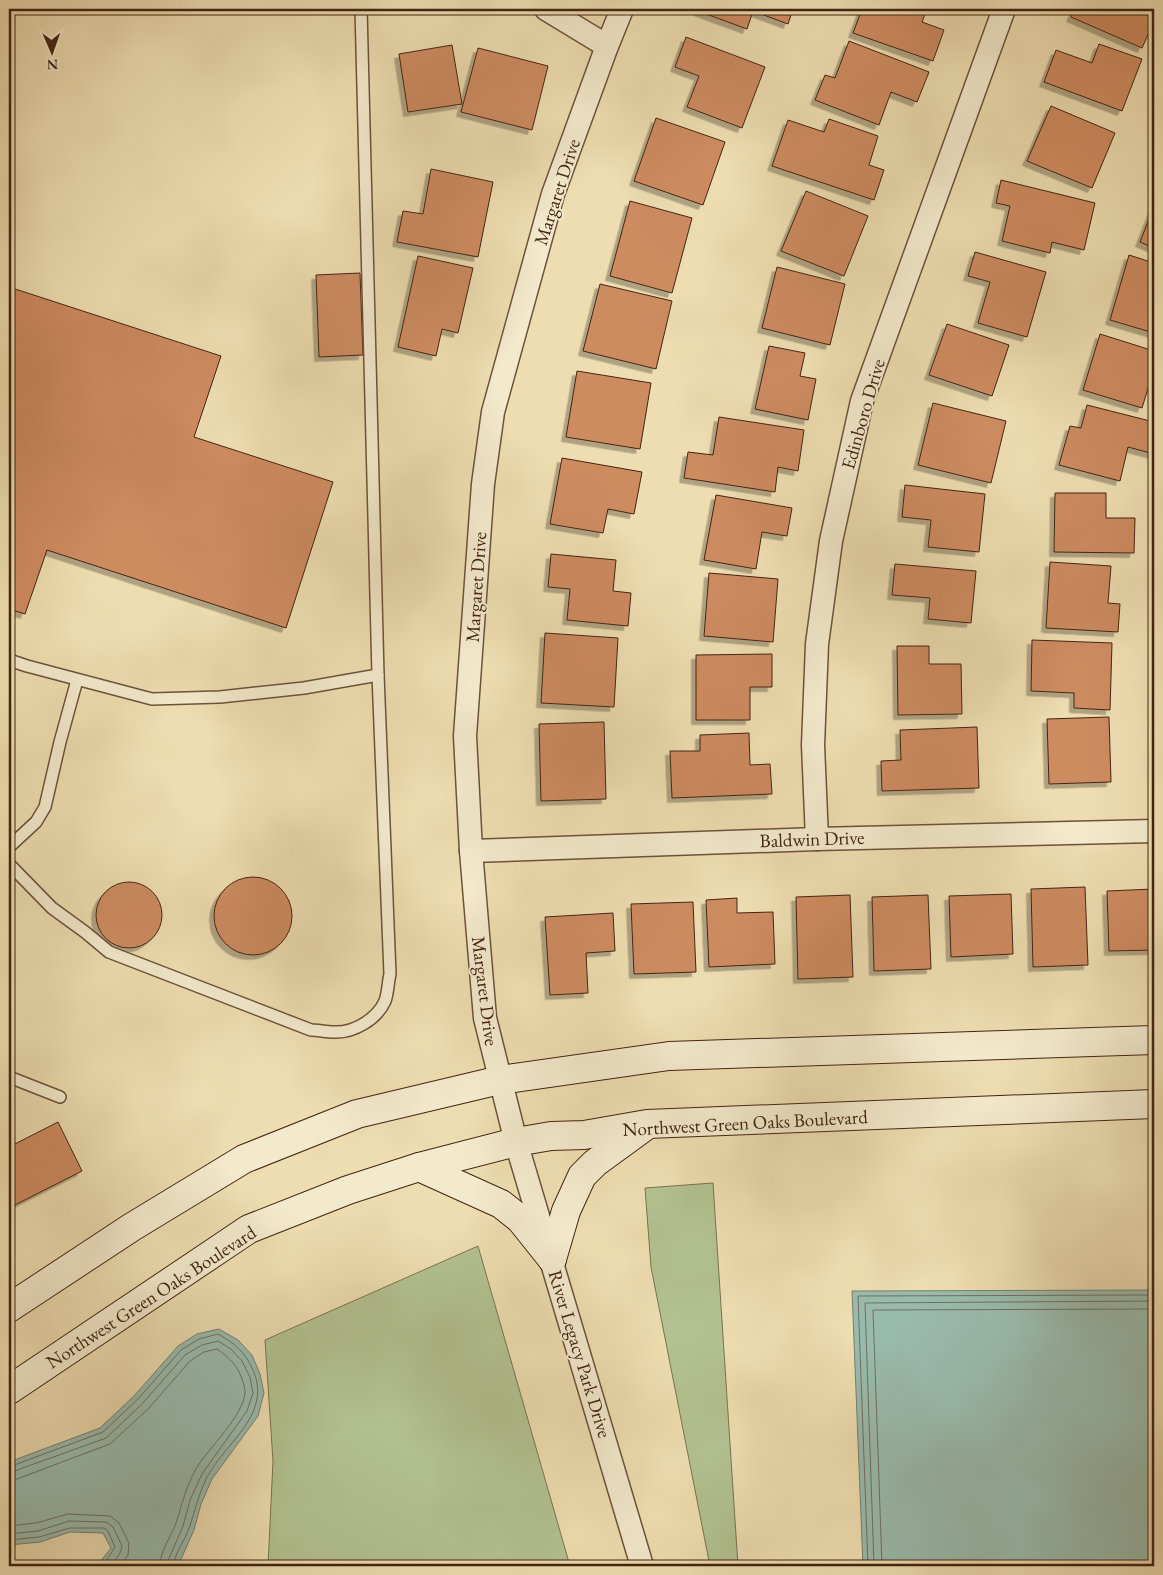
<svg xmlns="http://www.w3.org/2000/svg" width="1163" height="1575" font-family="'EB Garamond',serif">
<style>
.green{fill:#b2c290;stroke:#7a7352}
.water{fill:#99bbad;stroke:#767f6f}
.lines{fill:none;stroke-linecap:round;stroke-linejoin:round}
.shore{stroke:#6e7060;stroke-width:1}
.building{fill:#cd8b61;stroke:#422413;filter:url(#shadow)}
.service-casing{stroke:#6d523a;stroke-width:14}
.minor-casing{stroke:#6d523a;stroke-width:25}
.secondary-casing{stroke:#422413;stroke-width:30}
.service{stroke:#f3e9cc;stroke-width:11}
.minor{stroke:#f3e9cc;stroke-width:22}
.secondary{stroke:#f3e9cc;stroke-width:28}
.labels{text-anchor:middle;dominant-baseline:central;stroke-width:4;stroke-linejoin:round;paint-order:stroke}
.street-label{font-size:19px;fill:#422413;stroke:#f3e9cc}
</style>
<defs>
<filter id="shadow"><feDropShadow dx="-4.5" dy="4.5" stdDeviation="0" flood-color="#0004"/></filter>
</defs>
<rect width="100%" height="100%" fill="#edddb0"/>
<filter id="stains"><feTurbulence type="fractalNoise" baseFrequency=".004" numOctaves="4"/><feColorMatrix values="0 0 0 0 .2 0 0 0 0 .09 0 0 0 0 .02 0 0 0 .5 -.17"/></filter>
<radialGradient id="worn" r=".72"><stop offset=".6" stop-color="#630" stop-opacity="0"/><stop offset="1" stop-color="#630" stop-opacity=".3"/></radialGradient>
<!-- green -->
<g class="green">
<polygon points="713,1183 738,1566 710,1566 651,1267 645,1188"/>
<polygon points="478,1246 570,1566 268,1566 273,1461 265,1340"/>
</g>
<!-- water -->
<g class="water">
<polygon points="1154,1290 1154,1566 863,1566 852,1291"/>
<polygon points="219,1329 238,1340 252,1355 260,1374 264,1393 258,1416 212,1479 201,1504 194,1530 178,1566 97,1566 111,1548 103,1533 70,1532 40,1542 9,1545 9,1462 100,1428 134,1396 178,1346 197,1334"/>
</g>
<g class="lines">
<!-- shore -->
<g class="shore">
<path d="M 9,1467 L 103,1432 L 138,1399 L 181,1350 L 199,1339 L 218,1334 C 234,1343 245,1352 252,1368 C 274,1413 226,1442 207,1477 C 199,1493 195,1511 189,1528 C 185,1540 175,1553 173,1566"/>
<polyline points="9,1473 106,1438 142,1404 185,1355 202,1345 218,1341 231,1349 242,1361 250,1377 253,1393 247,1411 202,1474 190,1500 183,1526 168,1561 167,1566"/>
<path d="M 9,1480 L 17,1479 L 110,1444 L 148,1409 L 190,1361 L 204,1352 L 217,1349 C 227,1356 235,1363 240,1374 C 242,1379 245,1386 245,1392 C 244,1416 208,1448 196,1469 C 186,1486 182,1505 176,1523 C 171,1537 160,1551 160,1566"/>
<polyline points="9,1526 36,1523 68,1514 110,1516 119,1523 129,1543 128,1555 120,1566"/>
<polyline points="9,1534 38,1531 69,1521 106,1522 113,1527 122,1546 120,1553 111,1566"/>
<polyline points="9,1540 39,1537 70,1528 104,1528 108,1531 115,1547 103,1566"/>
<polyline points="868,1566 858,1296 1154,1295"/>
<polyline points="874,1566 865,1303 1154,1301"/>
<polyline points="882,1566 873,1310 1154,1309"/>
</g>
</g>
<!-- building -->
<g class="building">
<polygon points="699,9 793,9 788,24 753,11 747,29 698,11"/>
<polygon points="862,9 927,9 922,22 944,30 933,61 853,33"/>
<polygon points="1075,9 1154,9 1154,21 1142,48 1071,17"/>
<polygon points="686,37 765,67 742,128 687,107 699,76 675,67"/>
<polygon points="849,41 929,72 917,102 891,92 879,125 815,100 825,75 835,78"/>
<polygon points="1099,44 1142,59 1122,111 1044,82 1056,50 1092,63"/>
<polygon points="452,45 462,104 408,112 399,54"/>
<polygon points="478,48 548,66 532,130 461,112"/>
<polygon points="1051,106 1115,133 1092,188 1027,161"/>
<polygon points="656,118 725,142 703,205 634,181"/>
<polygon points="829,119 878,136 869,165 884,170 874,200 772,166 788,120 824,132"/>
<polygon points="431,169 493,182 478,257 397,242 403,211 423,214"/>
<polygon points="1001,180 1095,203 1084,250 1052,242 1050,253 1002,241 1010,206 996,203"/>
<polygon points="806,191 868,216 844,276 781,251"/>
<polygon points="630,201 692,218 672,293 610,276"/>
<polygon points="1154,206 1154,248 1140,242"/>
<polygon points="975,252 1046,272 1027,337 978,323 990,282 968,276"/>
<polygon points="1129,255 1154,263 1154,333 1110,320"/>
<polygon points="418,256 473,268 458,333 442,329 436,356 398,347"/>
<polygon points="777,267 845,284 830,345 762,328"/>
<polygon points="360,273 363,355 319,357 316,275"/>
<polygon points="600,284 672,301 656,369 583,351"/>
<polygon points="9,287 221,356 194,437 333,482 286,628 47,550 25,614 9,609"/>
<polygon points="947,324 1009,345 992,396 929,375"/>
<polygon points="1100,334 1154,351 1154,369 1142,408 1083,390"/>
<polygon points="769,346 805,353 800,376 816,379 808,420 755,409"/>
<polygon points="577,371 651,383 640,449 566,437"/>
<polygon points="933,403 1006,421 991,483 918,465"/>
<polygon points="1087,405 1154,422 1154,454 1128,447 1120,481 1059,465 1070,426 1081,428"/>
<polygon points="719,417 804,430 798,471 778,467 775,492 684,478 688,452 713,455"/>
<polygon points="562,458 642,472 634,514 608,509 603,533 550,524"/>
<polygon points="905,485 985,494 979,552 928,547 931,520 902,517"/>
<polygon points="1055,493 1106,493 1106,518 1135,518 1134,553 1054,552"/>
<polygon points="716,495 792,508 787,536 762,532 756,569 704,560"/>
<polygon points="551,554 616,560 613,591 631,593 628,626 567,620 570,589 548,587"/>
<polygon points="1050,562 1111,566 1108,603 1120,604 1118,632 1046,628"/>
<polygon points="895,564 976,571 971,623 928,619 930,598 892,595"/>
<polygon points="709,573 778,579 773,642 704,636"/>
<polygon points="545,633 618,638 614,707 541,703"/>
<polygon points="1032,640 1112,643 1110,710 1074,708 1074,693 1031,691"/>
<polygon points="897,646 929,646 929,664 961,664 962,714 898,715"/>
<polygon points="772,654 772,687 750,687 750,720 696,720 696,655"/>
<polygon points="1109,717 1111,782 1049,784 1047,719"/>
<polygon points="604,722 606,799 541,801 539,724"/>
<polygon points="977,727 979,788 882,791 881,761 901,760 900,730"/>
<polygon points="749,733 750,765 770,764 772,794 672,798 670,751 700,751 700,735"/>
<circle cx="253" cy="916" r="39"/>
<circle cx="129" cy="915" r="33"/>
<polygon points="1085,887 1088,965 1033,967 1031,889"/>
<polygon points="1154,889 1154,950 1109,951 1107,891"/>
<polygon points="1011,894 1013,954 951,957 949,896"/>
<polygon points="850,895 853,977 798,979 796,897"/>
<polygon points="928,895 931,969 874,971 872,897"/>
<polygon points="737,898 737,913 773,912 775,964 709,967 706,900"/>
<polygon points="693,902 696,972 634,974 631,904"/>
<polygon points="613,913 615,951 586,953 588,993 550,995 545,917"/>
<polygon points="58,1122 82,1171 9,1208 9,1147"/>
</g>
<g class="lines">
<defs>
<g id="service">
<polyline points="9,660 27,666 152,699 220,697 304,688 378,675 361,9"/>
<polyline points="9,847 36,822 45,807 60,742 77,680"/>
<path d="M 9,864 L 52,908 L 85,932 L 109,952 L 311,1030 C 318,1030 326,1032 334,1032 C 354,1033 377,1019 385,1001 C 388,993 388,982 390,974 L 378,675"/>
<polyline points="9,1077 60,1097"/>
</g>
<g id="minor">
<polyline points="546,9 607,46"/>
<polyline points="622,9 607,46 553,194 493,412 483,484 465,736 471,851 485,1018 516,1142 642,1566"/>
<polyline points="817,839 813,745 817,644 831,541 862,401 1004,9"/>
<polyline points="471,851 817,839 1154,831"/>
</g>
<g id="secondary">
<polyline points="419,1167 501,1204 520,1219 552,1259"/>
<polyline points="552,1259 566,1211 582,1176 595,1163 643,1128"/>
<polyline points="9,1308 132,1227 244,1159 357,1114 500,1080 669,1056 1154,1040"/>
<polyline points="9,1390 249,1229 348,1190 419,1167 516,1142 551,1136 584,1135 647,1124 1154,1104"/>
</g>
</defs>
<!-- service casing -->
<use href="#service" class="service-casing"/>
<!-- minor casing -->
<use href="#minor" class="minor-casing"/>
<!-- secondary casing -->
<use href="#secondary" class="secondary-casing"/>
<!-- service -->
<use href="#service" class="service"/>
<!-- minor -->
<use href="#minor" class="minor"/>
<!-- secondary -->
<use href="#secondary" class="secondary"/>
</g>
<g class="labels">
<!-- street labels -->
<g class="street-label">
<text transform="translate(557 192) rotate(-72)">Margaret Drive</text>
<text transform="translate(863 414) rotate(-74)">Edinboro Drive</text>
<text transform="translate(476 587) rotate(-86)">Margaret Drive</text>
<text transform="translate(812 839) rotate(-2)">Baldwin Drive</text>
<text transform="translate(485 991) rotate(83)">Margaret Drive</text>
<text transform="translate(745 1123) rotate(-3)">Northwest Green Oaks Boulevard</text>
<text transform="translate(151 1297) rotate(-33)">Northwest Green Oaks Boulevard</text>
<text transform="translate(580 1354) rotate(73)">River Legacy Park Drive</text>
</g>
</g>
<!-- margin -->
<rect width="1163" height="1575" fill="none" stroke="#edddb0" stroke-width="30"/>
<rect x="10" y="10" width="1143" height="1555" fill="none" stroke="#422413" stroke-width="2.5"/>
<rect x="15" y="15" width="1133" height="1545" fill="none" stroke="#422413"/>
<!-- north arrow -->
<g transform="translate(52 52) rotate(178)" stroke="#f3e9cc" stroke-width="4" paint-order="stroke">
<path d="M0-4L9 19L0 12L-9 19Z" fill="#422413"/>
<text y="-8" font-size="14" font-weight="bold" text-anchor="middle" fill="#422413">N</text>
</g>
<rect width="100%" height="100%" filter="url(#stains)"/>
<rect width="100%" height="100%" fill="url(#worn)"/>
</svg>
